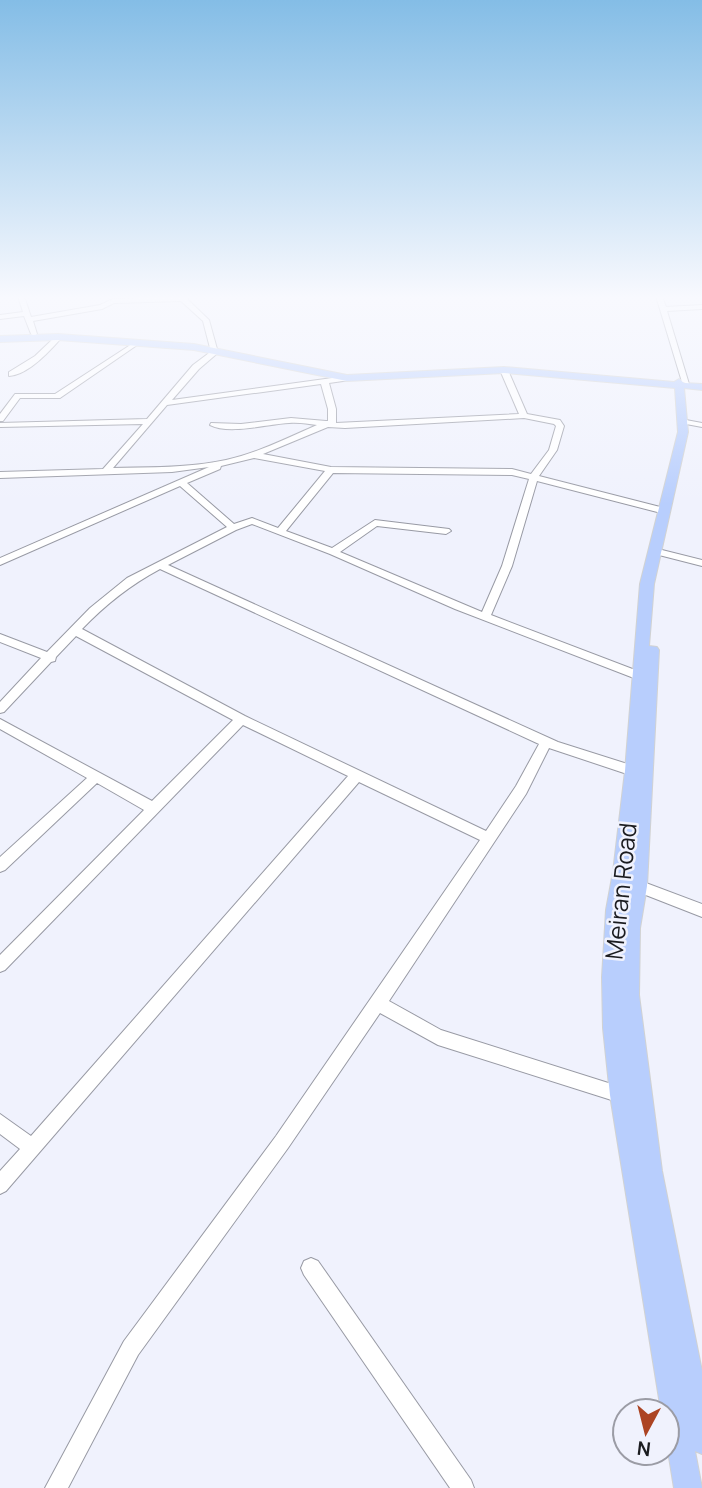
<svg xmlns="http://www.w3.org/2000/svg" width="702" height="1488" font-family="Manrope,sans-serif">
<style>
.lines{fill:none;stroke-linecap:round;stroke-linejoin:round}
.minor-casing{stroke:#989aa4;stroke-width:2}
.major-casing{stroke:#d1d2d2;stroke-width:2}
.minor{fill:#fff;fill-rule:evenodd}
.major{fill:#b8cefd;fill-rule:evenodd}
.labels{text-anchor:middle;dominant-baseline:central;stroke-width:5;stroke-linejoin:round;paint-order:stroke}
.street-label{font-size:24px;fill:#1b1c20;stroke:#f0f2fd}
</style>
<rect width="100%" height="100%" fill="#f0f2fd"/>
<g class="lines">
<defs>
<g id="minor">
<path d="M 18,296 L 24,296 L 31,317 L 100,305 L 113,299 L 184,296 L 209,320 L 217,349 L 220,351 L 199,369 L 172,400 L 347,376 L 350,376 L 350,380 L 329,383 L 336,409 L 336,423 L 519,414 L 500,370 L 507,368 L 527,414 L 560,420 L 564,426 L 557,450 L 539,476 L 668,509 L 670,511 L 665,514 L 537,481 L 512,566 L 491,615 L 643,673 L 645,676 L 643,679 L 639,680 L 455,609 L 330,554 L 252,524 L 236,530 L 168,565 L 558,742 L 637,767 L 639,771 L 637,775 L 633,776 L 549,748 L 526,794 L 389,1001 L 441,1030 L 621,1087 L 627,1089 L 629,1095 L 627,1101 L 621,1103 L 438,1045 L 380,1013 L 288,1148 L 138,1355 L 68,1488 L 45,1488 L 124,1341 L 276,1136 L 480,840 L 359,782 L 6,1191 L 0,1194 L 0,1171 L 20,1149 L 0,1134 L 0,1114 L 31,1136 L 348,776 L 243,725 L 5,970 L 0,972 L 0,955 L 144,810 L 97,783 L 5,870 L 0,872 L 0,857 L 87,778 L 0,729 L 0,719 L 152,801 L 233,720 L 76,636 L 56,657 L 55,661 L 51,662 L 4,712 L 0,713 L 0,702 L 41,658 L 0,642 L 0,634 L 47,652 L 90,608 L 127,578 L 227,527 L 180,486 L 0,565 L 0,558 L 209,467 L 172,472 L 0,478 L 0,472 L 103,469 L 143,424 L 0,427 L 0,423 L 147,419 L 193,365 L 213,350 L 210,348 L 203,321 L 181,301 L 114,303 L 102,309 L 33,321 L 37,334 L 34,336 L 31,334 L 24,316 L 0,319 L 0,315 L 23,312 ZM 321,384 L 328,409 L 328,421 L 326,421 L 291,418 L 241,424 L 211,423 L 210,425 C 229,435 267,424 289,423 C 298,422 308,424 317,425 C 287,438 258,453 226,460 C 189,468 150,467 113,468 L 167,405 ZM 524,418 L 554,424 L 556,426 L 549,450 L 531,474 L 512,469 L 331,467 L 263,454 L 328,427 L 345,428 ZM 254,458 L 325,471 L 278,528 L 252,518 L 234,524 L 187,483 L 220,469 L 221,466 ZM 333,473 L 512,475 L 529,479 L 502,566 L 482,612 L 340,552 L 377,526 L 446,534 L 451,531 L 449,529 L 375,520 L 332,548 L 286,531 ZM 160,569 L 539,744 L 516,786 L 486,831 L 245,716 L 82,629 C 105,605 130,585 160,569 Z"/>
<polygon points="656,296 662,296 666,307 702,305 702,309 667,311 689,384 682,382"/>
<path d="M 56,336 L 62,337 C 50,351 28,375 9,376 L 9,372 L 35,356 Z"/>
<polygon points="138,340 142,342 140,343 60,398 20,398 3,421 0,421 0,414 15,394 55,394"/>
<polygon points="686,420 702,423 702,427 686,424"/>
<polygon points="662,550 702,560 702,566 659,555 657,553"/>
<polygon points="638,880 702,904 702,917 633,890 631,886 633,882"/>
<polygon points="311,1258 318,1261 471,1480 474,1488 450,1488 304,1275 301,1268 304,1261"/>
</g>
<polygon id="major" points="58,334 194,344 347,375 504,367 674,382 679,379 684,383 702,384 702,390 684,388 688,432 654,584 649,646 657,647 659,650 647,886 640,928 639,995 662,1171 702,1371 702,1454 695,1451 702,1488 674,1488 667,1445 667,1411 661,1411 610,1095 603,1028 602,977 606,910 613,872 625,771 640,584 678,432 675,388 504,373 347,381 194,350 58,340 0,342 0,336"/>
</defs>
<!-- minor casing -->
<use href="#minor" class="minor-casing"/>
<!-- major casing -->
<use href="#major" class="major-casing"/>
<!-- minor -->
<use href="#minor" class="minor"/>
<!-- major -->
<use href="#major" class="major"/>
</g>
<!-- sky -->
<linearGradient id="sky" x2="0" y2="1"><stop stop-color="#84bde6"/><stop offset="0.59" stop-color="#f8f9fe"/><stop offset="1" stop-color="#f8f9fe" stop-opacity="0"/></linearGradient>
<rect width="702" height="504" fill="url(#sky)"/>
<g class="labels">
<!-- street labels -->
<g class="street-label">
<text transform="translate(620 891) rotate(-84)">Meiran Road</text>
</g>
</g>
<!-- north arrow -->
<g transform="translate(646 1432) rotate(187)"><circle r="33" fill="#f0f2fd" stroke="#9b9ca5" stroke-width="2"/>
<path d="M0-5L12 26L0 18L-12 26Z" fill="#ac4423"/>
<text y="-10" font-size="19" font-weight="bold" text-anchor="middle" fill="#1b1c20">N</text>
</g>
</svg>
